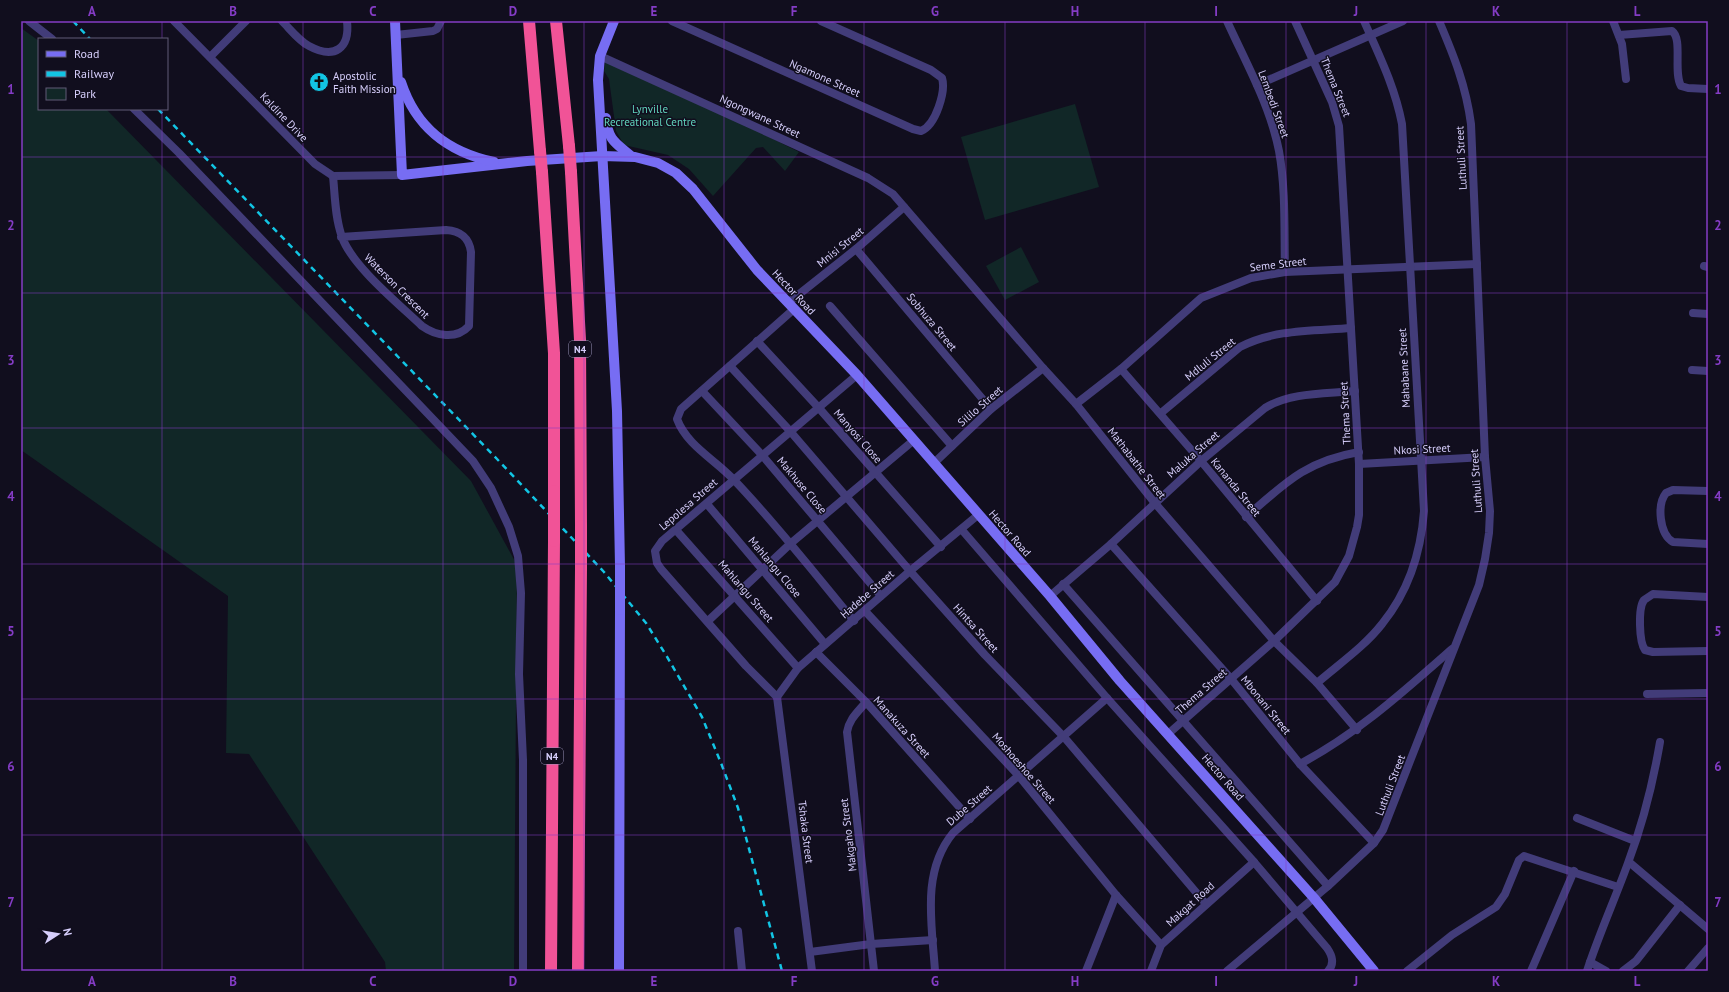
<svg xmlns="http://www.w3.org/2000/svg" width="1729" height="992" font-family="'PT Sans',sans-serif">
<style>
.green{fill:#112727}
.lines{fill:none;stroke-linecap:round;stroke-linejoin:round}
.street{stroke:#423c79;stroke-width:8}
.secondary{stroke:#776df3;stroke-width:10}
.highway{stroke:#f15397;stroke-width:12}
.rail{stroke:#12c5e4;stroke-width:2.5;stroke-dasharray:6 5;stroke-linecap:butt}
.secondary-bridge{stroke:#776df3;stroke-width:10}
.highway-bridge{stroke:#f15397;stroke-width:12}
.grid{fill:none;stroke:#843cc5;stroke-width:1;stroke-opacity:0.55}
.labels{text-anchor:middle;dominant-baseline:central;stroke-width:3;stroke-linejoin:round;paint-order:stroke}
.shield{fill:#110e1e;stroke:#9b94b9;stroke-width:1}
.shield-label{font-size:10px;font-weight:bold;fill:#d6cefb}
.poi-label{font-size:11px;fill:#d6cefb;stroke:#110e1e;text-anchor:start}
.street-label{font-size:11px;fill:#d6cefb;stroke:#110e1e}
.park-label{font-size:11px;fill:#61d5bd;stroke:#110e1e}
.neatline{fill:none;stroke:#843cc5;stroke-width:1.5}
.grid-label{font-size:13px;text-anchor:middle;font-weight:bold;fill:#843cc5}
</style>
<rect width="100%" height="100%" fill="#110e1e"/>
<!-- green -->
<g class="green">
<polygon points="21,28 39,41 39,109 106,109 471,481 517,565 514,971 386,971 385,962 249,754 226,753 228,596 21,450"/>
<polygon points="606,55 799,152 785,171 763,147 756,148 713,196 689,169 668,155 624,145 616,131 609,79 604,71"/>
<polygon points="1075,104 1099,187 985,220 961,137"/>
<polygon points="1021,247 1039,282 1005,300 986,266"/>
</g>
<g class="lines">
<!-- street -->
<g class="street">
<polyline points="29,21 52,39"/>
<polyline points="174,21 315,164 333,176 402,175"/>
<path d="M 282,21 C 290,29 299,41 309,46 C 335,60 350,48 347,21"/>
<path d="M 672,21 L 913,129 L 921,131 C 936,125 946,91 942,78 L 931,70 L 821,21"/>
<path d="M 1227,21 C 1246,63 1270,105 1279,151 C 1286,190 1284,232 1285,272"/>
<polyline points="1613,21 1622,44 1626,79"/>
<polyline points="396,35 433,31 437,29 441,21"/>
<path d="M 1619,35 L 1672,31 C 1683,39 1673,72 1681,86 L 1688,88 L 1708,89"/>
<polyline points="600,56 868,178 893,194 1043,368 1076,404 1154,502 1274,641 1317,683 1357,730"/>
<polyline points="210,57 246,21"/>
<polyline points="1257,85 1403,21"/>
<polyline points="134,109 179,153 473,461 491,488 509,527 518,556 521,593 519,674 523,760 523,971"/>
<path d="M 333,176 C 335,196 335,218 342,237 C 352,266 399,304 422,326 C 436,336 456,340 469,326 L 471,252 C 469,237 460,231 446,230 L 341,237"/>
<polyline points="856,249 991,409"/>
<polyline points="1704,266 1708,267"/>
<polyline points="788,303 856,249 904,207"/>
<polyline points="830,306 952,446"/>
<path d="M 794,309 L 681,409 L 677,419 C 687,446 716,460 735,481 C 777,525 815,574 854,621"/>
<polyline points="1693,313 1708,314"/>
<polyline points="757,341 818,407 941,547"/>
<polyline points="730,366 790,431 910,571 985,655 1064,737 1206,904"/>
<polyline points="1121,369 1201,461 1317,601"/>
<polyline points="1692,370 1708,371"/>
<polyline points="702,391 762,455 881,596"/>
<polyline points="1076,404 1121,369 1201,298 1251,278 1285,272 1477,264"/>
<path d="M 1161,413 L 1240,347 C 1274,329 1314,331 1351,328"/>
<polyline points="934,463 991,409 1043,368"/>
<polyline points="1359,464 1485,457"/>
<path d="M 1708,491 L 1673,490 L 1666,493 C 1657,504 1659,534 1673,542 L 1708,544"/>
<polyline points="707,504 825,644"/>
<path d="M 1246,517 C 1285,483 1306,461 1359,452"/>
<polyline points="676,530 798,668"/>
<path d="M 962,530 L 1107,698 L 1254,862 L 1327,948 C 1332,955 1335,964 1328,971"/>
<polyline points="1111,544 1232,680 1300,764 1374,843"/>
<polyline points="1063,584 1328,886"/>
<path d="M 1050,596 L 1111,544 L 1201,461 L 1265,408 C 1291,392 1326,394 1355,391"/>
<path d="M 1708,597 L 1653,594 L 1644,600 C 1638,608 1639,642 1645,650 L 1653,652 L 1708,651"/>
<polyline points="865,611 1019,776 1116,895 1161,945"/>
<polyline points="708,621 790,544 914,440"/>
<polyline points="816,652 866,702 970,819"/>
<path d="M 1317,683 C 1339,664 1365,646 1382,624 C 1408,592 1421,552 1424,511 L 1402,124 C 1395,87 1379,55 1364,21"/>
<polyline points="1647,694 1708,693"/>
<polyline points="777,697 746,666 661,569 657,563 655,551 662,541 857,375"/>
<polyline points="777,697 812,971"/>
<polyline points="777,697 798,668 910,571 978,515"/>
<path d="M 866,702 C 858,712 849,719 847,732 L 874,971"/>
<polyline points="1168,734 1274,641 1335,582 1349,556 1357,527 1359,515 1359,464 1339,126 1332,102 1295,21"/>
<path d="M 1300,764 C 1358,733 1403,692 1452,649"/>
<polyline points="1577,818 1635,841"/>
<polyline points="1629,862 1708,929"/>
<polyline points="738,931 742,971"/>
<polyline points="810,952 871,944 933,940"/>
<polyline points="1590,962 1606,971"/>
<path d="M 935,971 C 932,924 921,872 953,833 L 1107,698"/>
<polyline points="1086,971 1116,895"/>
<polyline points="1151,971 1161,945 1254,862"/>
<path d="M 1227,971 L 1328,886 L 1374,843 L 1383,830 L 1479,585 L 1485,559 L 1489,533 L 1490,511 L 1485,457 L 1471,124 C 1466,86 1454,56 1439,21"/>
<polyline points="1407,971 1452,935 1496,907 1505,894 1519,860 1524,856 1618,887"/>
<polyline points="1531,971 1574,871"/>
<path d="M 1587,971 C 1599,934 1615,899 1628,863 C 1643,823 1653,783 1660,742"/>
<polyline points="1623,971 1636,961 1680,905"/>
<polyline points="1688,971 1708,948"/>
</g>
<!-- secondary -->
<g class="secondary">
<polyline points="395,21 402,175 527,161 602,156 635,157 658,163 676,173 693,189 757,270 857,375 1050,596 1120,681 1314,898 1374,971"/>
<polyline points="614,21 600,56 598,80 617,411 620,566"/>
<path d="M 401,82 C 416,128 448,152 494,162"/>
<path d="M 606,118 C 608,141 616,143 631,156"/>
<polyline points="619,971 620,610"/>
</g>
<!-- highway -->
<g class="highway">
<polyline points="529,21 540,151"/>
<polyline points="556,21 569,146"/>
<polyline points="542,172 554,353 554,491"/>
<polyline points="571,172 580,340 581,526"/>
<polyline points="551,971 554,541"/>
<polyline points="578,971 581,568"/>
</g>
<!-- rail -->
<g class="rail">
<polyline points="73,21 90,39"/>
<polyline points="158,109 497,459 604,572 646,623 666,655 702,717 721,763 738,808 782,971"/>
</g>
<!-- secondary-bridge -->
<polyline class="secondary-bridge" points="620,566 620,610"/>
<!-- highway-bridge -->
<g class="highway-bridge">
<polyline points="569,146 571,172"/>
<polyline points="540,151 542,172"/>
<polyline points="554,541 554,491"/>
<polyline points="581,568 581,526"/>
</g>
</g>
<!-- grid -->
<path class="grid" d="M 162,21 L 162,39M 303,21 L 303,971M 443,21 L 443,971M 584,21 L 584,971M 724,21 L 724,971M 864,21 L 864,971M 1005,21 L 1005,971M 1145,21 L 1145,971M 1286,21 L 1286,971M 1426,21 L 1426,971M 1567,21 L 1567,971M 162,109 L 162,971M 21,157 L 1708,157M 21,293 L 1708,293M 21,428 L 1708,428M 21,564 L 1708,564M 21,699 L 1708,699M 21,835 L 1708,835"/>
<!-- icons -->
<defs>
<symbol id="church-disc" viewBox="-11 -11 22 22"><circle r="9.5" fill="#12c5e4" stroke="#110e1e"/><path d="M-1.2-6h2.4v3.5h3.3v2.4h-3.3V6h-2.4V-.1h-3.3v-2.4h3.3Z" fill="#111"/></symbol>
</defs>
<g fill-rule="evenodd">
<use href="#church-disc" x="308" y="71" width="22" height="22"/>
</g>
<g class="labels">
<!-- shield labels -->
<g class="shield">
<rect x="569" y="341" width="22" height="16" rx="3"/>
<rect x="541" y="748" width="22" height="16" rx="3"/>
</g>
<g class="shield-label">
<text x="580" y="349">N4</text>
<text x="552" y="756">N4</text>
</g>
<!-- poi labels -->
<g class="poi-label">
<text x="333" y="76">Apostolic<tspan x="333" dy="13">Faith Mission</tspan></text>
</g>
<!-- street labels -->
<g class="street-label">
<text transform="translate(825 78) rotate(24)">Ngamone Street</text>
<text transform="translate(1336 87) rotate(68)">Thema Street</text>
<text transform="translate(1274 104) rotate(70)">Lembedi Street</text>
<text transform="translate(760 116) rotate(25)">Ngongwane Street</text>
<text transform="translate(284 117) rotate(46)">Kaldine Drive</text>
<text transform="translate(1461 158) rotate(-93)">Luthuli Street</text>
<text transform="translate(840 247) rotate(-39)">Mnisi Street</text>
<text transform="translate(1278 264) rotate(-7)">Seme Street</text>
<text transform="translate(397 286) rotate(45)">Waterson Crescent</text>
<text transform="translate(794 292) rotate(47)">Hector Road</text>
<text transform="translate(932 322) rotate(50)">Sobhuza Street</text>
<text transform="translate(1210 359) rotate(-39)">Mdluli Street</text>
<text transform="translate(1404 368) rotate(-93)">Mahabane Street</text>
<text transform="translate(980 406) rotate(-41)">Sililo Street</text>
<text transform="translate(1345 413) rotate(-93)">Thema Street</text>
<text transform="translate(858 436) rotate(49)">Manyosi Close</text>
<text transform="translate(1422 449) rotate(-3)">Nkosi Street</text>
<text transform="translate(1193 454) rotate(-41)">Maluka Street</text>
<text transform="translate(1137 463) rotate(52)">Mathabathe Street</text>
<text transform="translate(1476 481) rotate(-94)">Luthuli Street</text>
<text transform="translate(802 485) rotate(50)">Makhuse Close</text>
<text transform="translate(1236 487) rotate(51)">Kananda Street</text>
<text transform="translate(688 504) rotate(-41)">Lepolesa Street</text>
<text transform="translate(1010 533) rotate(49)">Hector Road</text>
<text transform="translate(775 567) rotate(50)">Mahlangu Close</text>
<text transform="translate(746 591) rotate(49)">Mahlangu Street</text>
<text transform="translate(867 594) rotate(-41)">Hadebe Street</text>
<text transform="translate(976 628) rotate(48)">Hintsa Street</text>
<text transform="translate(1201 691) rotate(-41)">Thema Street</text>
<text transform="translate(1266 705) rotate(51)">Mbonani Street</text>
<text transform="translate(902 727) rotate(48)">Manakuza Street</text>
<text transform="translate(1024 768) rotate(49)">Moshoeshoe Street</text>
<text transform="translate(1223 777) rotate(49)">Hector Road</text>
<text transform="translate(1390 785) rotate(-69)">Luthuli Street</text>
<text transform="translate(969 805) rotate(-41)">Dube Street</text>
<text transform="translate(806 832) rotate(83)">Tshaka Street</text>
<text transform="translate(848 835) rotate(-97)">Makgaho Street</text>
<text transform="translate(1190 904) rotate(-42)">Makgat Road</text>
</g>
<!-- park labels -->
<g class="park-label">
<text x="650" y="109">Lynville<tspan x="650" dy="13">Recreational Centre</tspan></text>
</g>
</g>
<!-- border -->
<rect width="1729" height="992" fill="none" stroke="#110e1e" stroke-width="44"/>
<!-- legend -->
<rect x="38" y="38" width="130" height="72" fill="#110e1e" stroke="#605b76"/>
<rect x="46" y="51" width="20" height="6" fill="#776df3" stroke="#605b76"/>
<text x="74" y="58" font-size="12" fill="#d6cefb">Road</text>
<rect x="46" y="71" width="20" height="6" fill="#12c5e4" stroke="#605b76"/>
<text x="74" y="78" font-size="12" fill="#d6cefb">Railway</text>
<rect x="46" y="88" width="20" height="12" fill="#112727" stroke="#605b76"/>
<text x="74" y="98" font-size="12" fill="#d6cefb">Park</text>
<!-- north arrow -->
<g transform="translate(58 934) rotate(78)" stroke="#110e1e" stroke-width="3" paint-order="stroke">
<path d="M0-3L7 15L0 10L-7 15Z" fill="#d6cefb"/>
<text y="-6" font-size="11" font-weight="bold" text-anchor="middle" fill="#d6cefb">N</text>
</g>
<rect x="22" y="22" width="1685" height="948" class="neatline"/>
<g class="grid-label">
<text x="92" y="16">A</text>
<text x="233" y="16">B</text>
<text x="373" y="16">C</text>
<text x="513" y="16">D</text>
<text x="654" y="16">E</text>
<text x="794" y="16">F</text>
<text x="935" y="16">G</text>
<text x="1075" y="16">H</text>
<text x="1216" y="16">I</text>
<text x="1356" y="16">J</text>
<text x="1496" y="16">K</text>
<text x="1637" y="16">L</text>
<text x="11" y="94">1</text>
<text x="1718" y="94">1</text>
<text x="11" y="230">2</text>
<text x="1718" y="230">2</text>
<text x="11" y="365">3</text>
<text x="1718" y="365">3</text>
<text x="11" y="501">4</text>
<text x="1718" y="501">4</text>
<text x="11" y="636">5</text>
<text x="1718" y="636">5</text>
<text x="11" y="771">6</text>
<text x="1718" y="771">6</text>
<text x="11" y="907">7</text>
<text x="1718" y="907">7</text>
<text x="92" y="986">A</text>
<text x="233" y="986">B</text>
<text x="373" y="986">C</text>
<text x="513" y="986">D</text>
<text x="654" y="986">E</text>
<text x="794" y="986">F</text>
<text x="935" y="986">G</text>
<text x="1075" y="986">H</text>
<text x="1216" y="986">I</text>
<text x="1356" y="986">J</text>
<text x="1496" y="986">K</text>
<text x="1637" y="986">L</text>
</g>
</svg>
